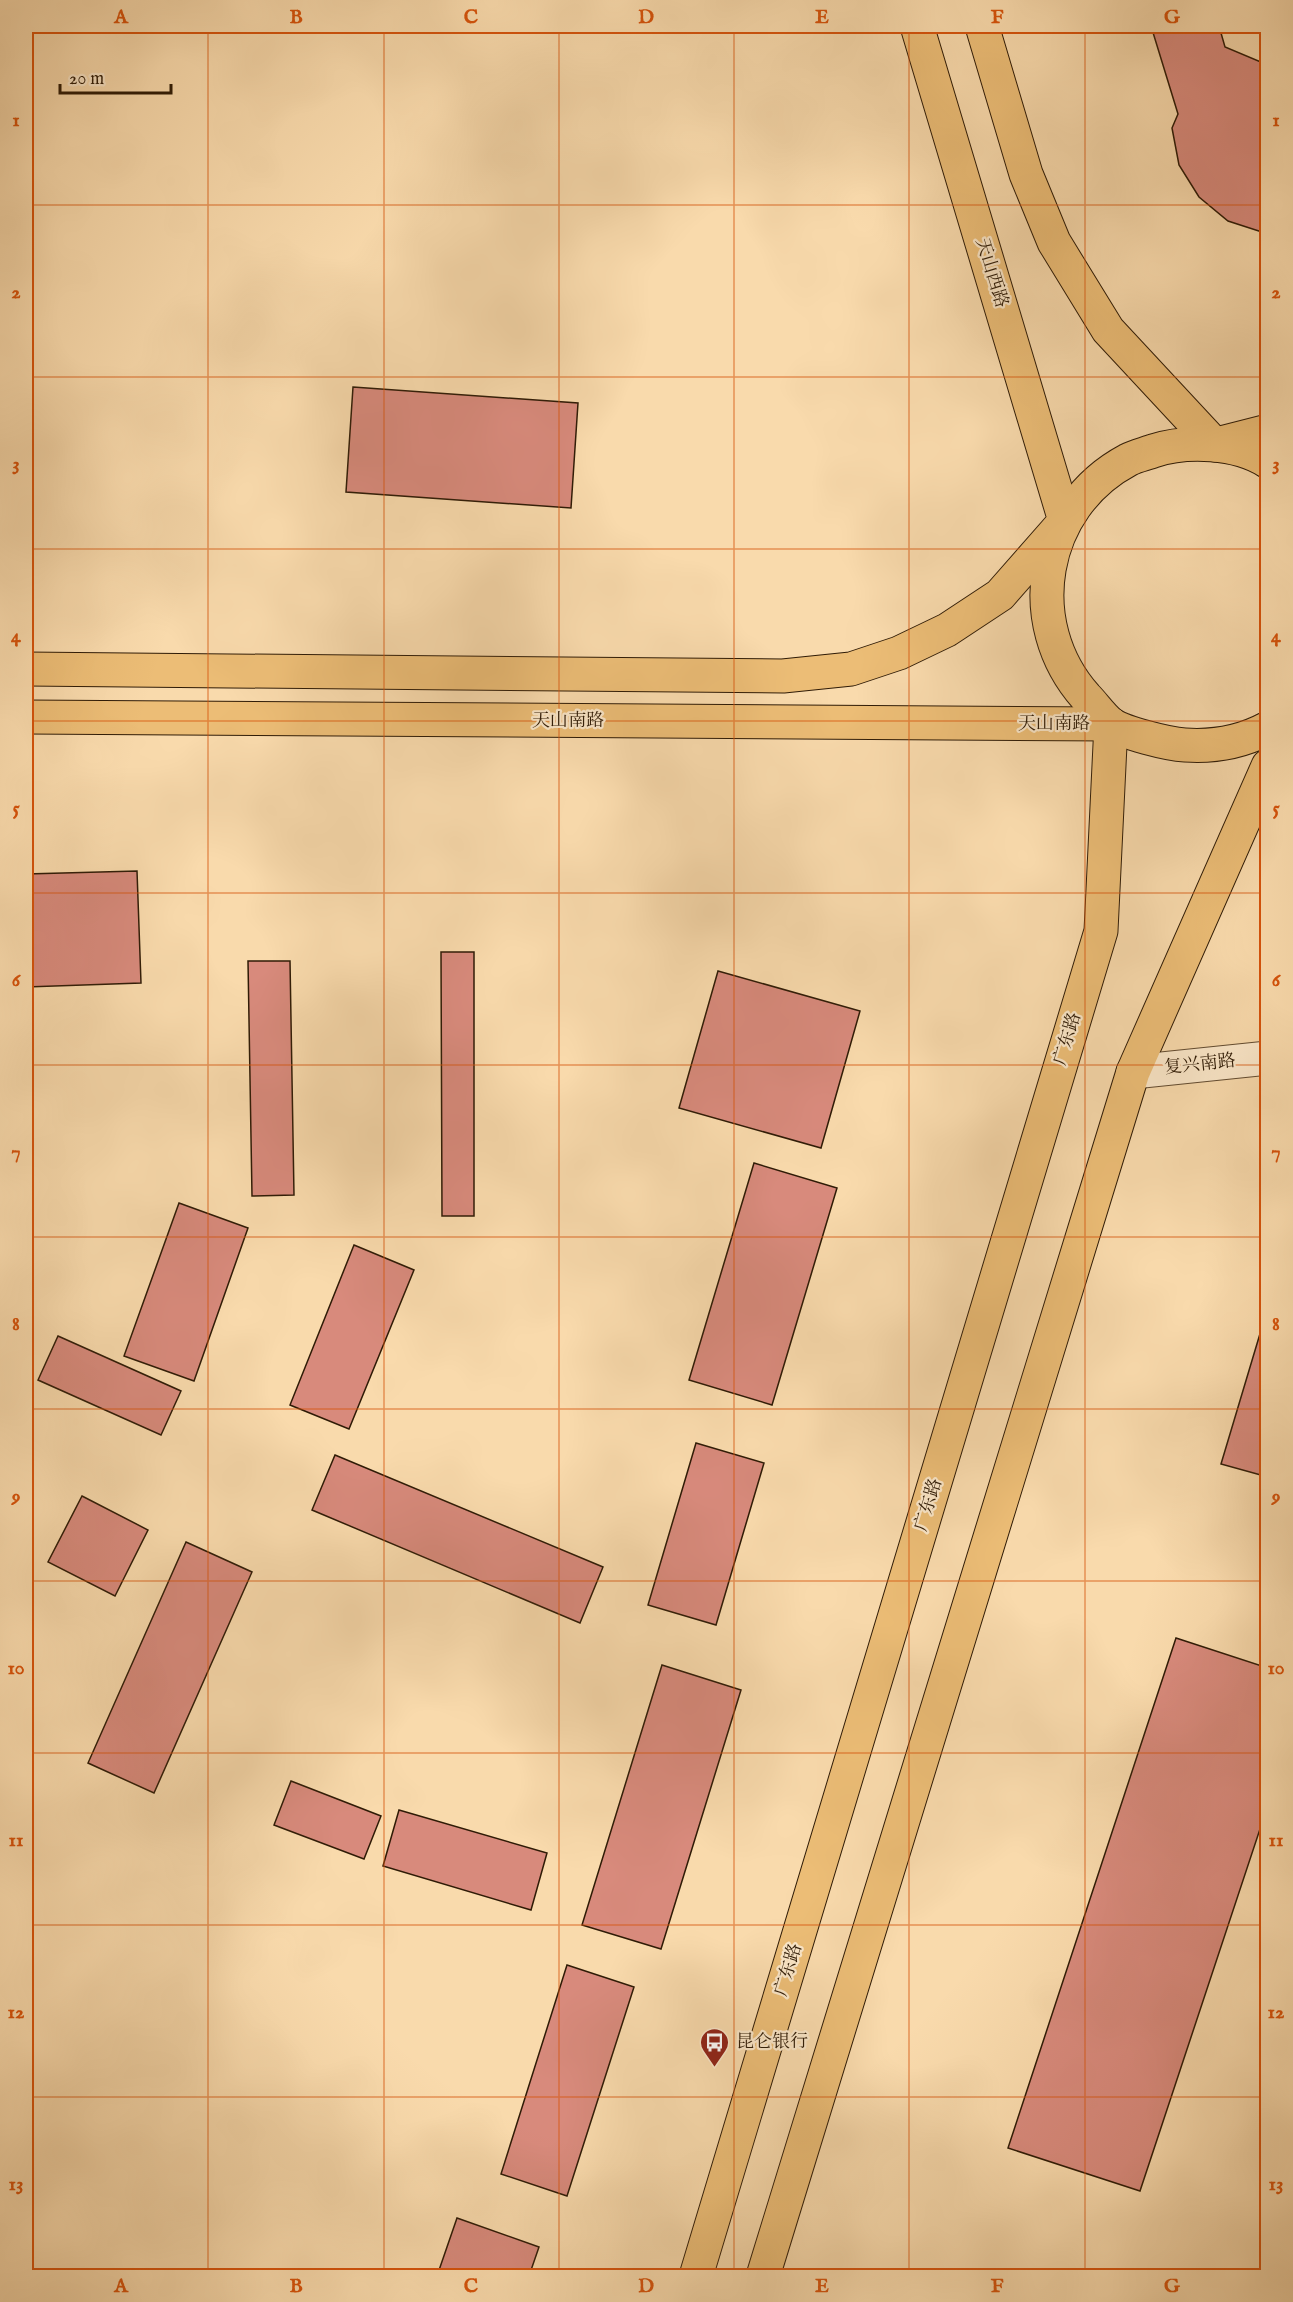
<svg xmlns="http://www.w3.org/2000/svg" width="1293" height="2302" font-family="'IM FELL English','Noto Serif SC',serif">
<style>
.building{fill:#d88a7c;stroke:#2f1b06;stroke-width:1.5}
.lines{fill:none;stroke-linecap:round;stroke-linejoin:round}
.minor-casing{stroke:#624b30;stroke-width:35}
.major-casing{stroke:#2f1b06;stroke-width:35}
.minor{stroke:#fbe7c9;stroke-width:33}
.major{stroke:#ecbd76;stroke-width:33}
.grid{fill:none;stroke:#d6530b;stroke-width:1.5;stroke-opacity:0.55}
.labels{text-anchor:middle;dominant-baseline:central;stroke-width:4.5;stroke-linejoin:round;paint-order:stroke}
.street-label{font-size:18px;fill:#2f1b06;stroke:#fbe7c9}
.poi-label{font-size:18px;fill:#2f1b06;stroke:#fbe7c9;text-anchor:start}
.neatline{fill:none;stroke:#d6530b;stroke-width:2}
.grid-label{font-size:20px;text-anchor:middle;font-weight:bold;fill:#d6530b}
</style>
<rect width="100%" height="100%" fill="#f9daac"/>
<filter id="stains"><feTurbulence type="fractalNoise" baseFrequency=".00333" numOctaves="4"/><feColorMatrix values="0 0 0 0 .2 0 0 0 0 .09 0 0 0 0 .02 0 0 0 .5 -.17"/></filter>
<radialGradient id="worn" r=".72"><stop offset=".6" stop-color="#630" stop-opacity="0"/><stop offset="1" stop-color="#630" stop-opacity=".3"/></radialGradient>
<!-- building -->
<g class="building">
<polygon points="1151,26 1219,26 1225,47 1268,65 1268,234 1228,221 1199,197 1179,165 1172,128 1178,114"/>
<polygon points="353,387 578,403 571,508 346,492"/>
<polygon points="137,871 141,983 26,987 26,874"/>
<polygon points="441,952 474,952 474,1216 442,1216"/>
<polygon points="248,961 290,961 294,1195 252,1196"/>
<polygon points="718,971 860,1011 821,1148 679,1108"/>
<polygon points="754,1163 837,1188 772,1405 689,1380"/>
<polygon points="179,1203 248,1228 194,1381 124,1356"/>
<polygon points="354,1245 414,1270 349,1429 290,1405"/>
<polygon points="1268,1307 1268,1477 1221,1464"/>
<polygon points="58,1336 181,1391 161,1435 38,1380"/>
<polygon points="696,1443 764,1463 716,1625 648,1605"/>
<polygon points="335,1455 603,1567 580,1623 312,1510"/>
<polygon points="82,1496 148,1530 115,1596 48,1562"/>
<polygon points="186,1542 252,1572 154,1793 88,1763"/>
<polygon points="1176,1638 1268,1668 1268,1805 1140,2191 1008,2148"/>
<polygon points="662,1665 741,1690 661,1949 582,1925"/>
<polygon points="291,1781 381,1816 364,1859 274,1825"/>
<polygon points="399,1810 547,1853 531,1910 383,1866"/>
<polygon points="567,1965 634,1987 567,2196 501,2174"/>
<polygon points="457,2218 539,2247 529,2276 437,2276"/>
</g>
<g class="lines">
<defs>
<polyline id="minor" points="1133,1072 1268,1058"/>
<g id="major">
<polyline points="982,26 1026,174 1054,242 1108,330 1215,445"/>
<polyline points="1217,444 1268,431"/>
<path d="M 1268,462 C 1237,442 1187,440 1153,451 C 1145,454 1135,456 1128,460 C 1040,507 1020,623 1086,697 C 1094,705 1102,717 1111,724 C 1124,733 1168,744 1185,745 C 1214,747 1242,742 1268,728"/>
<polyline points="26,669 783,676 851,669 899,653 947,630 1000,595 1065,521 917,26"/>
<polyline points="26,717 1111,724"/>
<polyline points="696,2276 1101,931 1111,724"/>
<polyline points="763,2276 1133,1072 1268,766"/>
</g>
</defs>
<!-- minor casing -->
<use href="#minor" class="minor-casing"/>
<!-- major casing -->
<use href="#major" class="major-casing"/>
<!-- minor -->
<use href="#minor" class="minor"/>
<!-- major -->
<use href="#major" class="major"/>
</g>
<!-- grid -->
<path class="grid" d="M 208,26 L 208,2276M 384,26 L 384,2276M 559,26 L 559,2276M 734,26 L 734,2276M 909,26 L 909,2276M 1085,26 L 1085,2276M 26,205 L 1268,205M 26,377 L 1268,377M 26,549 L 1268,549M 26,721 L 1268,721M 26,893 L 1268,893M 26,1065 L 1268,1065M 26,1237 L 1268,1237M 26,1409 L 1268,1409M 26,1581 L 1268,1581M 26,1753 L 1268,1753M 26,1925 L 1268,1925M 26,2097 L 1268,2097"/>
<!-- icons -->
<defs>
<symbol id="bus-pin" viewBox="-11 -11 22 30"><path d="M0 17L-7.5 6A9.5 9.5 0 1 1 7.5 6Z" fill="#8f2418" stroke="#fbe7c9"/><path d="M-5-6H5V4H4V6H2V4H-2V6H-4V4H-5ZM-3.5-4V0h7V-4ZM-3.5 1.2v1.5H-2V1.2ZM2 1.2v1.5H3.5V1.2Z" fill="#fff"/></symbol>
</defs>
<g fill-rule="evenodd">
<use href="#bus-pin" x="698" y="2026" width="33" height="45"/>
</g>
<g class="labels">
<!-- street labels -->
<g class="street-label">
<text transform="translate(991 273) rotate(73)">天山西路</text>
<text x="568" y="721">天山南路</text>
<text x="1054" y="724">天山南路</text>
<text transform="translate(1068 1039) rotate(-73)">广东路</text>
<text transform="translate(1200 1065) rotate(-6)">复兴南路</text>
<text transform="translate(929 1505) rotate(-73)">广东路</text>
<text transform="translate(789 1970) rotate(-73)">广东路</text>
</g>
<!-- poi labels -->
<g class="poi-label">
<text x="736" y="2042">昆仑银行</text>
</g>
</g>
<!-- margin -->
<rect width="1293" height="2302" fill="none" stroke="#f9daac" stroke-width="66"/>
<!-- scale -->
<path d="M60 84v9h111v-9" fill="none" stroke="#2f1b06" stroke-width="3"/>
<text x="69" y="84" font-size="18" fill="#2f1b06" stroke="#fbe7c9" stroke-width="4.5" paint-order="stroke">20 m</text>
<rect x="33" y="33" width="1227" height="2236" class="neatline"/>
<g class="grid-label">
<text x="121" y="23">A</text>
<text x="296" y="23">B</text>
<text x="471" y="23">C</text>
<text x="646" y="23">D</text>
<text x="822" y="23">E</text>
<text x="997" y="23">F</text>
<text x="1172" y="23">G</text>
<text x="16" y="126">1</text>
<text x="1276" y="126">1</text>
<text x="16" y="298">2</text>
<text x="1276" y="298">2</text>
<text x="16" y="470">3</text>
<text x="1276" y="470">3</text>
<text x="16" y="642">4</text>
<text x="1276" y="642">4</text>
<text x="16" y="814">5</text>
<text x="1276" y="814">5</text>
<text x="16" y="986">6</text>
<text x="1276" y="986">6</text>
<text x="16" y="1158">7</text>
<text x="1276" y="1158">7</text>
<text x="16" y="1330">8</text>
<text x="1276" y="1330">8</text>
<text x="16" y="1502">9</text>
<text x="1276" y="1502">9</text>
<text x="16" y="1674">10</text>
<text x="1276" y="1674">10</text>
<text x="16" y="1846">11</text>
<text x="1276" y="1846">11</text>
<text x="16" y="2018">12</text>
<text x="1276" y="2018">12</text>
<text x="16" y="2190">13</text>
<text x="1276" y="2190">13</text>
<text x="121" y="2292">A</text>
<text x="296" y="2292">B</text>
<text x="471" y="2292">C</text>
<text x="646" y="2292">D</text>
<text x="822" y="2292">E</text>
<text x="997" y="2292">F</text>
<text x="1172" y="2292">G</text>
</g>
<rect width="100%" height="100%" filter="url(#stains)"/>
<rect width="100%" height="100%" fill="url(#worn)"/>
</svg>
